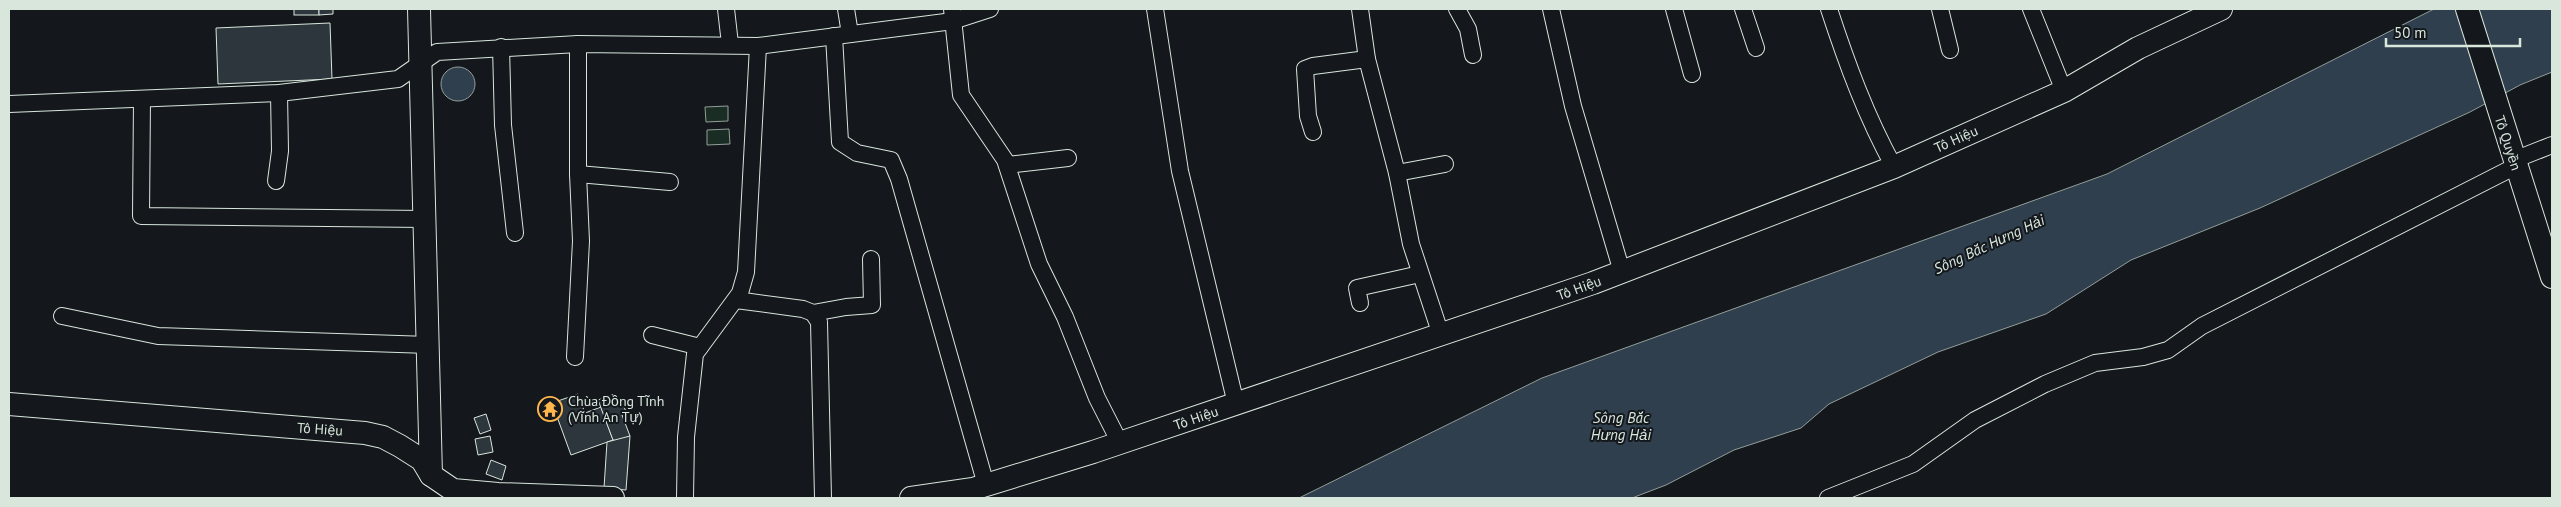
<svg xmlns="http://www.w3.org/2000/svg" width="2561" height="507" font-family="'PT Sans',sans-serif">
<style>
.green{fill:#1a2d24;stroke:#939e99}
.water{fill:#2f3f4d;stroke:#939e99}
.building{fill:#2c363c;stroke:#d8e6dc}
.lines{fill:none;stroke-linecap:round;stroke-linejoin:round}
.street-casing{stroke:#d8e6dc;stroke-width:18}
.secondary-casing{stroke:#d8e6dc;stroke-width:24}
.street{stroke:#14181c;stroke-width:16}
.secondary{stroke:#14181c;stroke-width:22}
.labels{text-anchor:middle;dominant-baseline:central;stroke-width:4;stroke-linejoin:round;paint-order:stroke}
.street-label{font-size:14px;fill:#d8e6dc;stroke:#14181c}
.poi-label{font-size:14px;fill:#d8e6dc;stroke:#14181c;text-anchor:start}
.water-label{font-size:15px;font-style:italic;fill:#d8e6dc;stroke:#14181c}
</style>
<rect width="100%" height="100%" fill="#14181c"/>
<!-- green -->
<g class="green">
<polygon points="728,106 728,121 706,122 705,107"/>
<polygon points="729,129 730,144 707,145 707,130"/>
</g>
<!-- water -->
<g class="water">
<polygon points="2434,9 2552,9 2552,72 2520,85 2470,112 2260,208 2131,260 2046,314 1938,352 1829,404 1801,428 1734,450 1666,485 1632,498 1299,498 1542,378 2107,174"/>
<circle cx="458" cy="84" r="17"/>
</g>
<!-- building -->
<g class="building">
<rect x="294" y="9" width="25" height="6"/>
<polygon points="319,9 333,9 333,14 319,15"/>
<polygon points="330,23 332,79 218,84 216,28"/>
<polygon points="578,394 585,413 601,407 613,440 571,455 552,403"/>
<polygon points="614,394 618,404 622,402 627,414 622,415 630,436 618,441 613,440 598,400"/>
<polygon points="486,414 491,430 480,434 474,418"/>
<polygon points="490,436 493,452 478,455 475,439"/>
<polygon points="630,436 626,490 604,488 607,442"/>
<polygon points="491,460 506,466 502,480 486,474"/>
</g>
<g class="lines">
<defs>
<g id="street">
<polyline points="726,9 730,44"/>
<polyline points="846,9 850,34"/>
<polyline points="952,9 961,95 1005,160 1039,264 1065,317 1097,398 1120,443"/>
<polyline points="1155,9 1180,171 1236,404"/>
<polyline points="1360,9 1367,59 1397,173 1411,244 1441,335"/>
<polyline points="1457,9 1468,29 1473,55"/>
<polyline points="1551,9 1573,106 1622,272"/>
<polyline points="1674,9 1692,74"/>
<polyline points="1743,9 1756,48"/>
<path d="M 1829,9 C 1847,64 1866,116 1894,167"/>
<polyline points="1940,9 1950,50"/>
<polyline points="2031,9 2064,91"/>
<polyline points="834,36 840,142 857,153 891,160 899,179 986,485"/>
<polyline points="501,47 503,125 515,233"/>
<polyline points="142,99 141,216 425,219"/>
<polyline points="9,104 279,93 398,79 437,52 578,44 758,46 953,21 990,9"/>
<polyline points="1313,132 1308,116 1305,69 1313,66 1367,59"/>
<polyline points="2514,160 2552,145"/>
<polyline points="1007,165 1068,158"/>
<polyline points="1397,173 1445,164"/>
<polyline points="578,174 670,182"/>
<polyline points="276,181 280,151 279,93"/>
<polyline points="736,300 803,309 813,313 819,322 823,498"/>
<polyline points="1360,303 1357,288 1420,274"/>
<polyline points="813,313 846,307 872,305 871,259"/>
<polyline points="62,316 158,336 429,345"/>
<polyline points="652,335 700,347"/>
<polyline points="575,357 581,241 578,174 578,44"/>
<polyline points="685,498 686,437 695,354 740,293 746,272 758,46"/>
<polyline points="1828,498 1913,464 1975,420 2045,384 2095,363 2143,357 2168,350 2202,326 2516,166"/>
</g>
<g id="secondary">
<polyline points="419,9 431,475"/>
<polyline points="2467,9 2552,277"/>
<polyline points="9,404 365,433 383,437 400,446 422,460 431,475 453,490 498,494 613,498"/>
<polyline points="911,498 973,489 1093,452 1593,283 1894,167 2064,91 2138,48 2221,9"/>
</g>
</defs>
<!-- street casing -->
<use href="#street" class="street-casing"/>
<!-- secondary casing -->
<use href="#secondary" class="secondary-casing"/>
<!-- street -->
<use href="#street" class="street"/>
<!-- secondary -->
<use href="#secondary" class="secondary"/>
</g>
<!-- icons -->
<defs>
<symbol id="temple-ring" viewBox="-11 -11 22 22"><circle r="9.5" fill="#14181c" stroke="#ffb74d" stroke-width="1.5"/><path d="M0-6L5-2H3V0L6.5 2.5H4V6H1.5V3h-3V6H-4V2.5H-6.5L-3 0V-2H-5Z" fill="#ffb74d"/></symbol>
</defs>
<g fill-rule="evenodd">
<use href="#temple-ring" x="536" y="395" width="28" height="28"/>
</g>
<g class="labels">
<!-- street labels -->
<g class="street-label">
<text transform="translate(1956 139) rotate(-24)">Tô Hiệu</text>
<text transform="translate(2508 143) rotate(72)">Tô Quyền</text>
<text transform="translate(1579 288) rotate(-20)">Tô Hiệu</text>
<text transform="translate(1196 418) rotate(-19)">Tô Hiệu</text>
<text transform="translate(320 429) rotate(4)">Tô Hiệu</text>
</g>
<!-- poi labels -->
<g class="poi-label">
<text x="568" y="401">Chùa Đồng Tĩnh<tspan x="568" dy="16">(Vĩnh An Tự)</tspan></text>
</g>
<!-- water labels -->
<g class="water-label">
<text transform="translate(1989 244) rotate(-25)">Sông Bắc Hưng Hải</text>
<text x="1621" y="417">Sông Bắc<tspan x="1621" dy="17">Hưng Hải</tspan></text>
</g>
</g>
<!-- border -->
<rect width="2561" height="507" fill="none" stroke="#d8e6dc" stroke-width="20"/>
<!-- scale -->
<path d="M2386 38v8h134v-8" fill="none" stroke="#d8e6dc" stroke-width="2.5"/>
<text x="2394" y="38" font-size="15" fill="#d8e6dc" stroke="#14181c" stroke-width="4" paint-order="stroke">50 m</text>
</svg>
